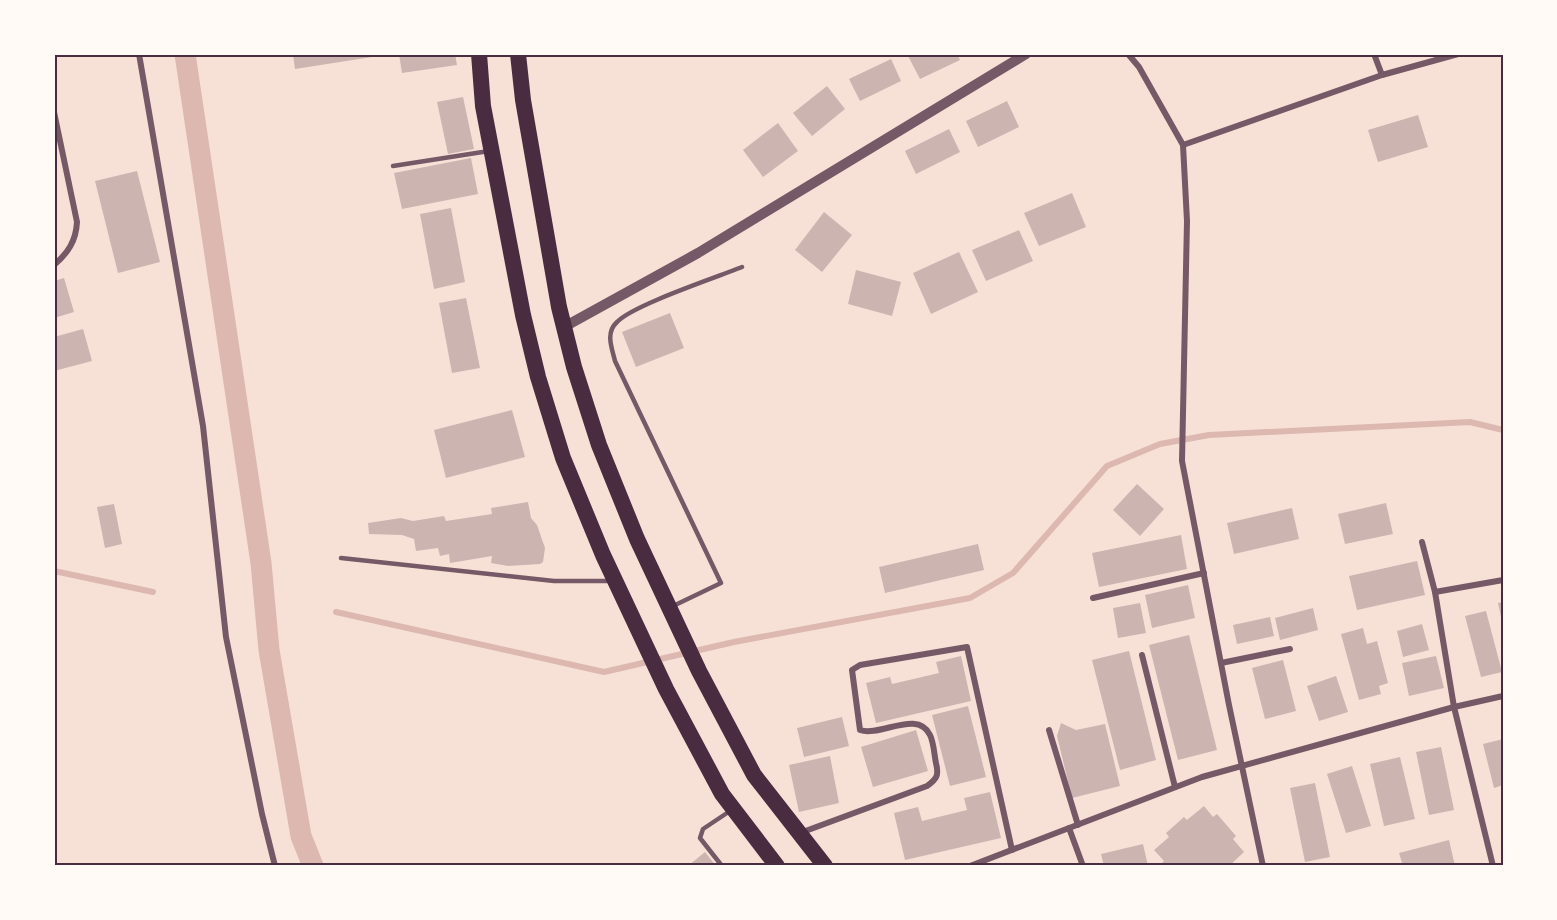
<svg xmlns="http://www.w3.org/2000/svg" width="1557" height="920" font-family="'Asap Condensed',sans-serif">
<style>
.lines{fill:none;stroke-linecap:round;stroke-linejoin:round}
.stream{stroke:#dcb8b0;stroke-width:6}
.canal{stroke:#dcb8b0;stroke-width:21}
.building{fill:#ccb4b1}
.service{stroke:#755966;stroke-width:4.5}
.minor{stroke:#755966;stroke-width:6}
.tertiary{stroke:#755966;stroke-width:10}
.trunk{stroke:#4a2c40;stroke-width:16}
.neatline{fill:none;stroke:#4a2c40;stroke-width:2}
</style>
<rect width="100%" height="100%" fill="#f7e1d7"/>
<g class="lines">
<!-- stream -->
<g class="stream">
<polyline points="54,571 153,592"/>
<polyline points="336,612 604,672 734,642 970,598 1013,573 1107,466 1160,444 1209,435 1470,422 1503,430"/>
</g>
<!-- canal -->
<polyline class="canal" points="185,54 261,563 269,650 301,836 313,866"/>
</g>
<!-- building -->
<g class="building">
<polygon points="293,54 371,54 372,57 295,69"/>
<polygon points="399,54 455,54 457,65 402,73"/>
<polygon points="907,54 957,54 960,60 920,79"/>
<polygon points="891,59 901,81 860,101 849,79"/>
<polygon points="827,86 845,109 812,136 793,113"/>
<polygon points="463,97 474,149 448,154 437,102"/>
<polygon points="1007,101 1019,127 978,147 966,121"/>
<polygon points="1418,115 1428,147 1378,162 1368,130"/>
<polygon points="778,123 798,151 763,177 743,150"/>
<polygon points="949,129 960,152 916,174 905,151"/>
<polygon points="471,158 478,194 402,209 394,173"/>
<polygon points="137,171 160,262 118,273 95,181"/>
<polygon points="1072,193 1086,227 1039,246 1024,213"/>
<polygon points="451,208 465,282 434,289 420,214"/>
<polygon points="824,212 852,235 822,272 795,250"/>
<polygon points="1019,230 1033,261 986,281 972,250"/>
<polygon points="959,252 978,292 931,314 913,273"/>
<polygon points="856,270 901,282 892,316 848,304"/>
<polygon points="64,278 74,312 54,318 54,281"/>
<polygon points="466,298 480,368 452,373 439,303"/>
<polygon points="670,313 684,348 636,367 622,332"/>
<polygon points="83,329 92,361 54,371 54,337"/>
<polygon points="512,410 525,457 446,478 434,430"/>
<polygon points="1137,484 1164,509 1140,536 1113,510"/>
<polygon points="528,502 531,518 537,525 545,548 543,562 540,564 508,566 491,563 492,556 450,563 449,554 440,556 438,548 416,551 414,539 402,535 369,534 368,523 401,518 413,521 444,516 446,521 492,514 491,508"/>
<polygon points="1386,503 1393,534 1345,544 1338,514"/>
<polygon points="114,504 122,544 105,548 97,507"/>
<polygon points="1292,508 1299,539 1234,554 1227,523"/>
<polygon points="1181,535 1187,569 1099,587 1092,553"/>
<polygon points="978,544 984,570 885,593 879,567"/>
<polygon points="1417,561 1425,595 1357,610 1349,576"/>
<polygon points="1188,585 1195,618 1152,628 1145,595"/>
<polygon points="1503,602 1503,622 1502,622 1498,603"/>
<polygon points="1140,603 1146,633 1118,638 1113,608"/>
<polygon points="1313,608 1318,630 1280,640 1275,618"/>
<polygon points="1486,611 1502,672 1481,677 1465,616"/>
<polygon points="1270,617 1274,636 1237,644 1233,625"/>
<polygon points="1422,624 1429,650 1403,657 1397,631"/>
<polygon points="1363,628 1367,644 1377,641 1388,683 1379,686 1381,694 1359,700 1341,634"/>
<polygon points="1189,635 1217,750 1178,760 1149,645"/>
<polygon points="1129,651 1156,760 1120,770 1092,660"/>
<polygon points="961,656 971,701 876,723 866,683 890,677 892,684 939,673 936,662"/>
<polygon points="1436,656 1444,688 1409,696 1402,663"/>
<polygon points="1283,660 1296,711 1265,719 1252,668"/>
<polygon points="1336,676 1348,712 1319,721 1307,686"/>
<polygon points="968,706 986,777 950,786 932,715"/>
<polygon points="842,717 849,746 804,757 797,728"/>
<polygon points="1061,723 1076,730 1105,724 1120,786 1072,798 1057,736"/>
<polygon points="916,730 928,771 873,787 861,747"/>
<polygon points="1503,739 1503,785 1494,788 1483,744"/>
<polygon points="1441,747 1454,810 1429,815 1416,752"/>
<polygon points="830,756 839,803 799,812 789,765"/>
<polygon points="1400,757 1415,819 1384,826 1370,764"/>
<polygon points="1352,766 1371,826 1346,833 1327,774"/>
<polygon points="1315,783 1330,857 1305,862 1290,788"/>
<polygon points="990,792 1001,838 905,860 894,813 918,807 922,821 967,810 964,798"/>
<polygon points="1204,806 1213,817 1217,814 1236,836 1233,839 1244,852 1229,866 1159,866 1164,861 1154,850 1169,837 1166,833 1184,817 1187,820"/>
<polygon points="1449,840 1455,866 1403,866 1399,853"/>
<polygon points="1143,844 1148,866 1104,866 1101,854"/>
<polygon points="705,852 716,866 688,866"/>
</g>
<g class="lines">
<!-- service -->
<g class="service">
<polyline points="393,166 489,151"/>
<polyline points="341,558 554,581 609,581"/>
<path d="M 671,607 L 721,583 L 615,361 C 612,348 605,333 617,322 C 633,305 715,278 742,267"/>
<polyline points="722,866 700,838 703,829 730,811"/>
</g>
<!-- minor -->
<g class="minor">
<polyline points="139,54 203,426 226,637 262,814 275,866"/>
<polyline points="1128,54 1139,67 1183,145 1187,221 1182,461 1229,705 1263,866"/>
<polyline points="1374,54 1382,75"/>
<path d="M 54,112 L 77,222 C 76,241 68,253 54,265"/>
<polyline points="1183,145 1382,75 1458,54"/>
<polyline points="1422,542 1435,592 1454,707 1493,866"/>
<polyline points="1435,592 1503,580"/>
<polyline points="1093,598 1204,573"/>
<polyline points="1142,655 1175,787"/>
<polyline points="1221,663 1290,649"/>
<polyline points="1049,730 1078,825"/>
<polyline points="1069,828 1083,866"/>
<path d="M 800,833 L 927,786 C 937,779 939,775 936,763 C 934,754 934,743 930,735 C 918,709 880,737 860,730 L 852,670 L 860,665 L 967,647 L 1012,850"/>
<polyline points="970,866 1202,777 1454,707 1503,696"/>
</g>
<!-- tertiary -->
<polyline class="tertiary" points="564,327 698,253 1026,54"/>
<!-- trunk -->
<g class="trunk">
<polyline points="479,54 483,106 523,315 538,377 563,458 603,555 666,689 722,794 777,866"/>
<polyline points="518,54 523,100 559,307 574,367 599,445 637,539 699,671 754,775 825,866"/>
</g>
</g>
<!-- border -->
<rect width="1557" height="920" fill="none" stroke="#fffaf5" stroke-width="111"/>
<rect x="56" y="56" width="1446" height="808" class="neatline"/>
</svg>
